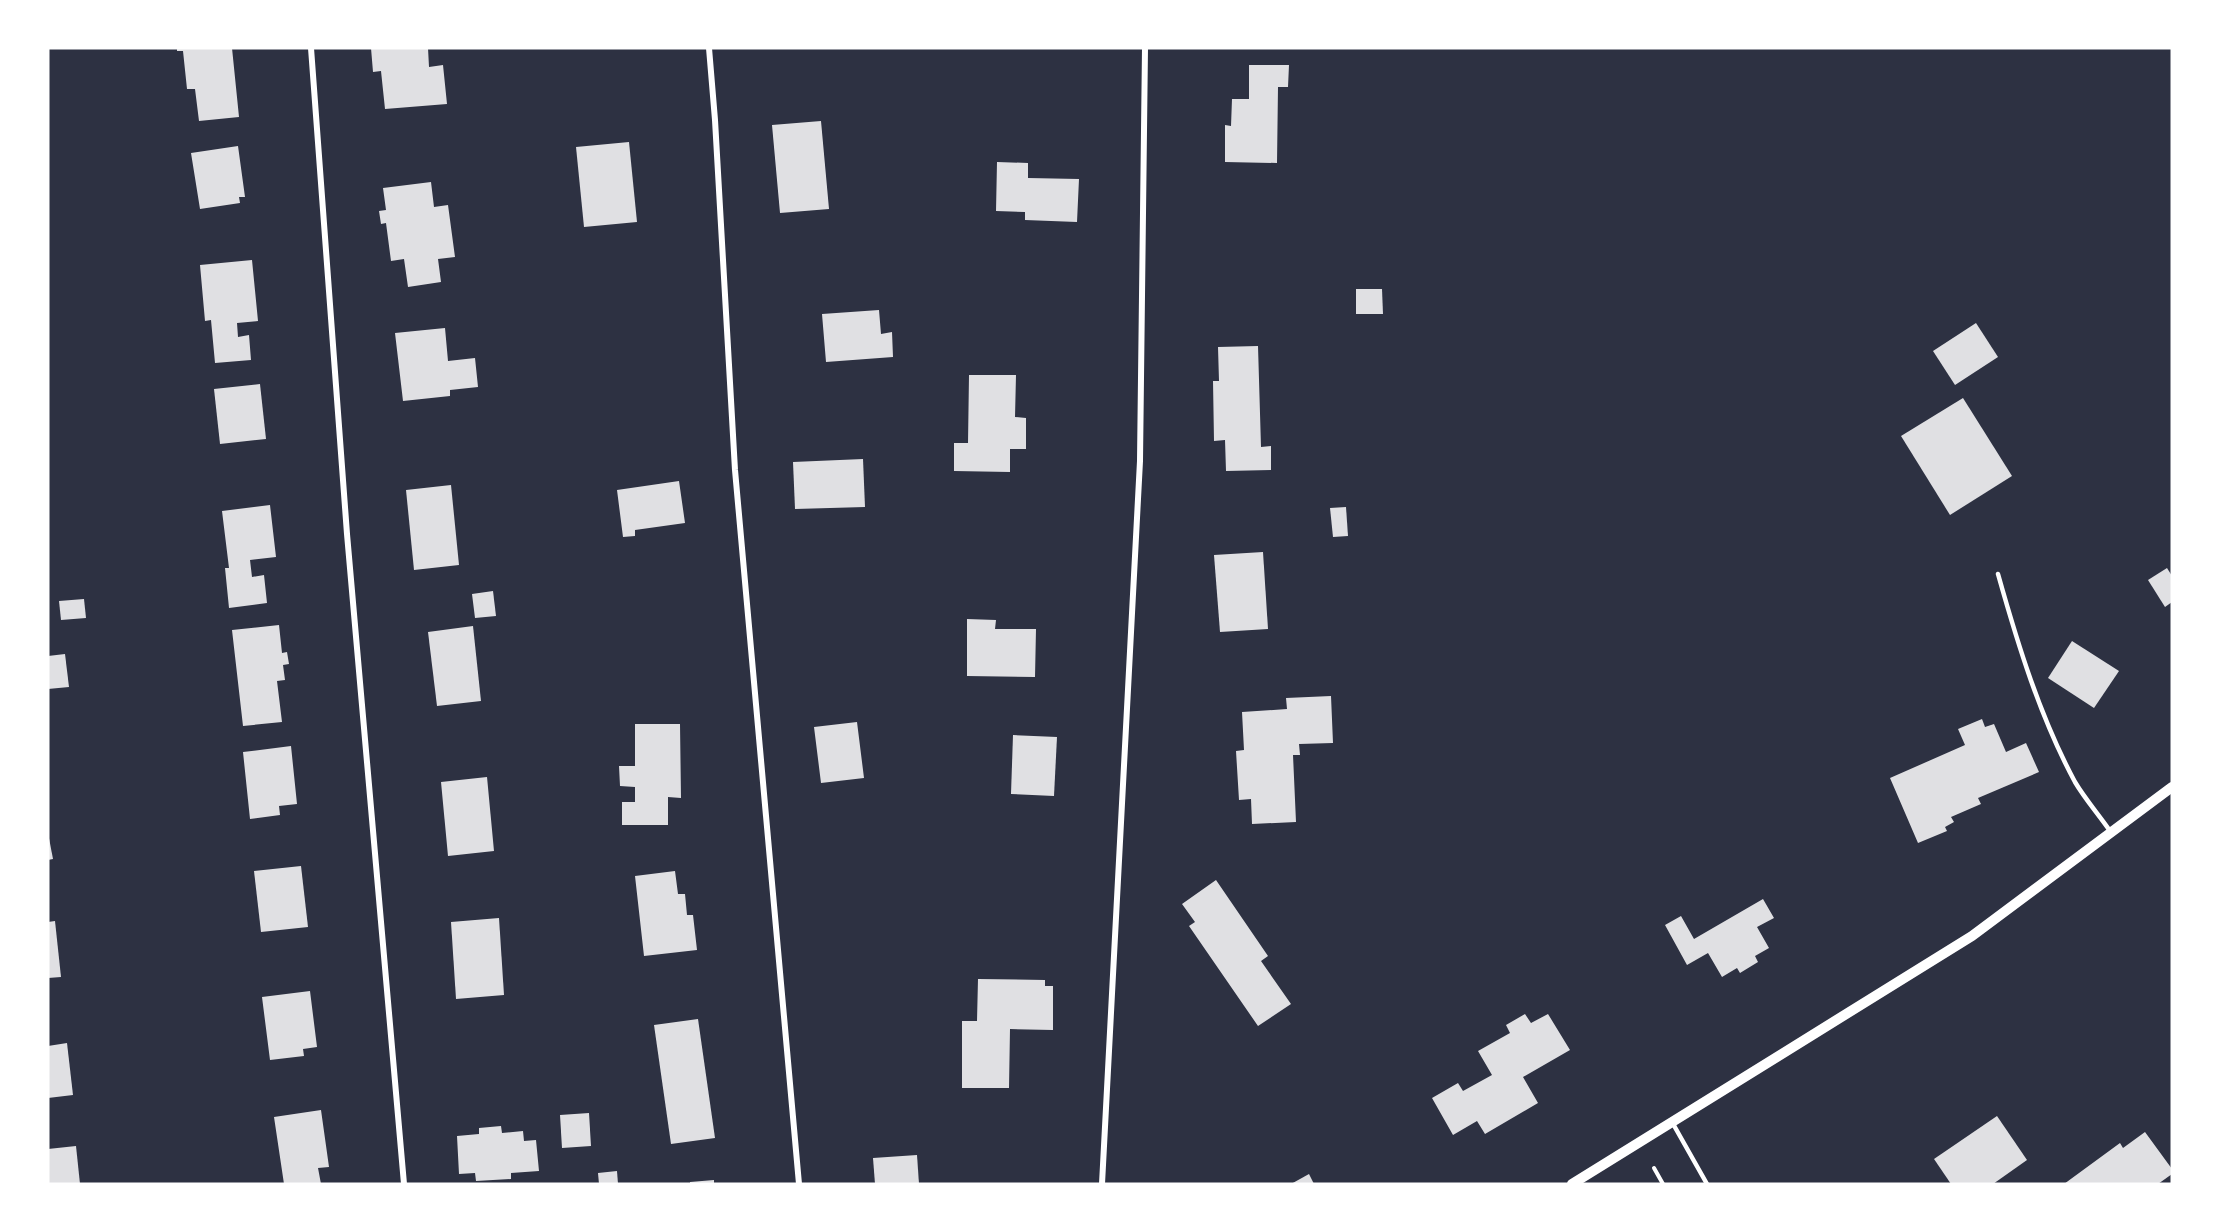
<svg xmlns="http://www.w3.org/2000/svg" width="2220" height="1232" font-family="'Fira Sans Condensed',sans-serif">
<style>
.building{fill:#e0e0e3}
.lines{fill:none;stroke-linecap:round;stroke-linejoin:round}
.path{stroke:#fff;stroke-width:4}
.service{stroke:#fff;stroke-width:4.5}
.minor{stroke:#fff;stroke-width:6}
.tertiary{stroke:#fff;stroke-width:10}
</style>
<rect width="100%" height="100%" fill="#2d3142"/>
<!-- building -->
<g class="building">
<polygon points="177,48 232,48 239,117 199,121 195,89 187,89 183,51 177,51"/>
<polygon points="371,48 428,48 429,67 443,65 447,104 385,109 381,71 373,72"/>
<polygon points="1249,65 1289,65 1288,87 1278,87 1277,163 1225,162 1225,125 1231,126 1232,99 1249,99"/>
<polygon points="821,121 829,209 780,213 772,125"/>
<polygon points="629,142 637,222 584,227 576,147"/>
<polygon points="238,146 245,197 239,197 240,203 200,209 191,153"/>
<polygon points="997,162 1028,163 1028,178 1079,179 1077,222 1025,220 1025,212 996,211"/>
<polygon points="431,182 434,207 448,205 455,257 438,259 441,282 408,287 404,259 391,261 386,223 381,224 379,211 386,210 383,188"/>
<polygon points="252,260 258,321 237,323 238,337 249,335 251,360 215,363 211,320 205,321 200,265"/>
<polygon points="1356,289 1382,289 1383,314 1356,314"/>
<polygon points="879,310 881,334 892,332 893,357 826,362 822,314"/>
<polygon points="1976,323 1998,357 1955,385 1933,351"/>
<polygon points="445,328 448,361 475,358 478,387 450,390 450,396 403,401 395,333"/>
<polygon points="1258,346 1261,447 1271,446 1271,470 1226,471 1225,440 1214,441 1213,381 1219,381 1218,347"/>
<polygon points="969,375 1016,375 1015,417 1026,418 1026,449 1010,449 1010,472 954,471 954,443 968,443"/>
<polygon points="260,384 266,439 220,444 214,389"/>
<polygon points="1963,398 2012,476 1950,515 1901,436"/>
<polygon points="863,459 865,507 795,509 793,462"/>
<polygon points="679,481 685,523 635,530 635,536 623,537 617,490"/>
<polygon points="451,485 459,565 414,570 406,490"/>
<polygon points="270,505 276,557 250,560 252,577 264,575 267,603 229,608 225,568 229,568 222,511"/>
<polygon points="1346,507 1348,536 1333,537 1330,508"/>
<polygon points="1263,552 1268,629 1220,632 1214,555"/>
<polygon points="2167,568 2172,576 2172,602 2165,607 2148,580"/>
<polygon points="493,591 496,616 475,618 472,594"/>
<polygon points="84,599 86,618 61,620 59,601"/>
<polygon points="967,619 996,620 995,629 1036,629 1035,677 967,676"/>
<polygon points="279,625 282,653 287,652 289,664 283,665 285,680 277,681 282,722 243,726 232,630"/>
<polygon points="473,626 481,701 437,706 428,632"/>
<polygon points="2072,641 2119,671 2094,708 2048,678"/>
<polygon points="65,654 69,687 48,689 48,656"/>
<polygon points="1331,696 1333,743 1299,744 1300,755 1293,755 1296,822 1252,824 1251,799 1239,800 1236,751 1244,750 1242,712 1287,709 1286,698"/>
<polygon points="1982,719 1985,727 1994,724 2006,752 2026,743 2039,772 1978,798 1981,804 1951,817 1954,822 1945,827 1947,831 1918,843 1890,778 1965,745 1958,729"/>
<polygon points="857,722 864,778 821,783 814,727"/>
<polygon points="635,724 680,724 681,798 668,797 668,825 622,825 622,802 635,802 635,787 620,786 619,766 635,766"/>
<polygon points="1013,735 1057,737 1054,796 1011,794"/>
<polygon points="291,746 297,804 279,806 280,815 250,819 243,752"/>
<polygon points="487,777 494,851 448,856 441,782"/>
<polygon points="48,833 53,859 48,860"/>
<polygon points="301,866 308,927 261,932 254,871"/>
<polygon points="675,871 678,894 685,894 687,915 693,915 697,950 644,956 635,876"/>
<polygon points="1216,880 1268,956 1261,961 1291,1004 1258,1026 1189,926 1195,922 1182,904"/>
<polygon points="1763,899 1774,918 1757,927 1769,948 1755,956 1758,962 1740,973 1737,968 1722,977 1708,953 1687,965 1665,925 1681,916 1694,939"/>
<polygon points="499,918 504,995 456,999 451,922"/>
<polygon points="55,921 61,977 48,978 48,922"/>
<polygon points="978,979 1045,980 1045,986 1053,986 1053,1030 1010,1029 1009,1088 962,1088 962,1021 977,1021"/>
<polygon points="310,991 317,1047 303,1049 304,1056 270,1060 262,997"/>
<polygon points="1525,1014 1531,1023 1548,1014 1570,1050 1523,1077 1538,1103 1485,1134 1477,1121 1453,1135 1432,1098 1458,1083 1463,1091 1492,1075 1478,1051 1510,1033 1506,1025"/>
<polygon points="698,1019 715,1138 671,1144 654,1025"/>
<polygon points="67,1043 73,1095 48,1098 48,1046"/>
<polygon points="321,1110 329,1167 318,1168 321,1184 284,1184 274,1117"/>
<polygon points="589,1113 591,1146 562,1148 560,1115"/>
<polygon points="1997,1116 2027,1160 1993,1184 1951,1184 1934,1159"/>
<polygon points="501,1126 502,1133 523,1131 524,1141 536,1140 539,1171 511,1173 511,1179 476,1181 475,1173 459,1174 457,1136 479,1134 479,1128"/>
<polygon points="2145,1132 2172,1169 2172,1174 2158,1184 2064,1184 2120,1143 2123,1148"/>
<polygon points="76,1146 80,1184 48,1184 48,1149"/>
<polygon points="917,1155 919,1184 875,1184 873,1158"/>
<polygon points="617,1171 618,1184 599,1184 598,1173"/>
<polygon points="1309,1174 1314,1184 1291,1184"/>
<polygon points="714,1180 714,1184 690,1184 690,1182"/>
</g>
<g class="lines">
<!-- path -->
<polyline class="path" points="1654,1168 1663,1184"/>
<!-- service -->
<g class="service">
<path d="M 1998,574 C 2018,645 2040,717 2075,782 C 2085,799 2099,815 2110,831"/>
<polyline points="1672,1122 1707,1184"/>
</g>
<!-- minor -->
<g class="minor">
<polyline points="311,48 347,534 404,1184"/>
<polyline points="709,48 715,120 735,470 799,1184"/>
<polyline points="1102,1184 1140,461 1145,48"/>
</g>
<!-- tertiary -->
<polyline class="tertiary" points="1572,1184 1972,936 2172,787"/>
</g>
<!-- border -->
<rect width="2220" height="1232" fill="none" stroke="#ffffff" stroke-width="99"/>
</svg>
